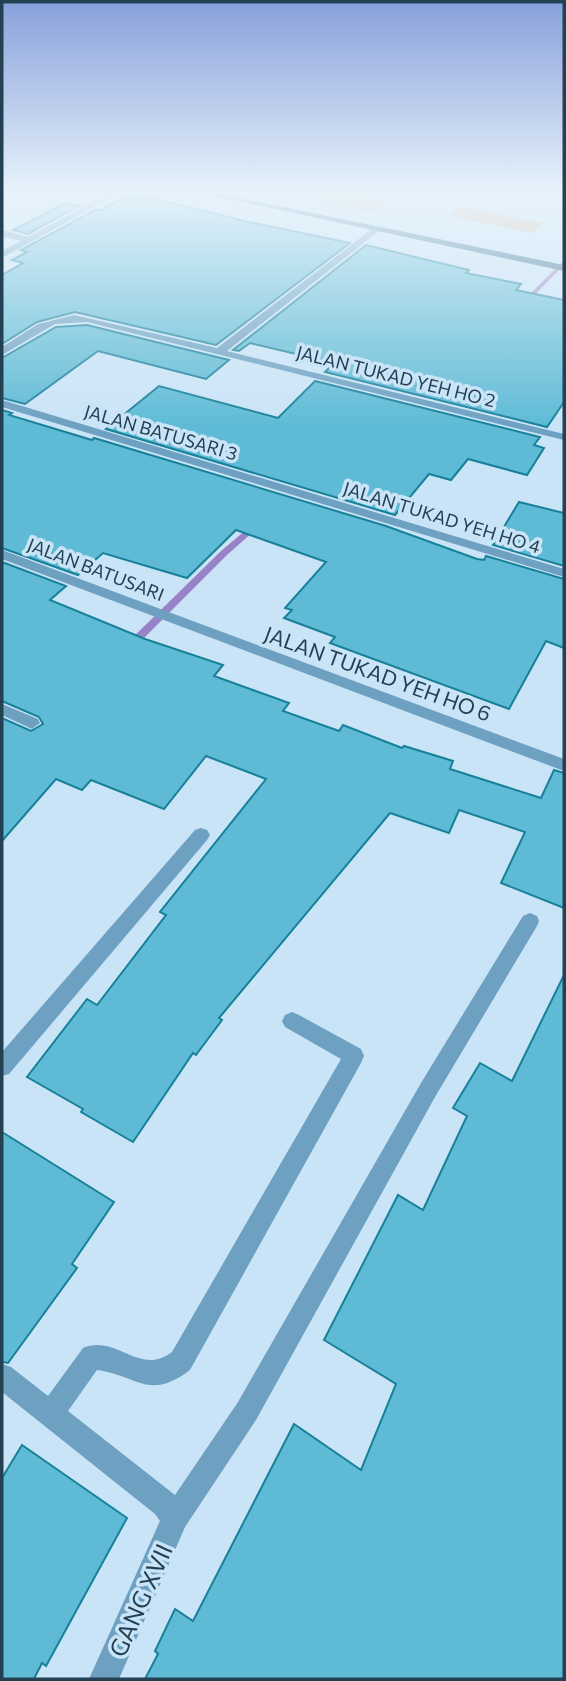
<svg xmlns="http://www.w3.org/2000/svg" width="566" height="1681" font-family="Commissioner,sans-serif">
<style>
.green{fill:#dfae89}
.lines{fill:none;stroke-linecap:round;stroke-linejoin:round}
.stream{fill:#9983c8;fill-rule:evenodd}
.building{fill:#5fbbd5;stroke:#178199;stroke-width:2}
.minor{fill:#6da0c1;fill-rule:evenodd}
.major{fill:#2a6488;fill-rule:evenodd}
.labels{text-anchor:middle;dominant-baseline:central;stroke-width:7;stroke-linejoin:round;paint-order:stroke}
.far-street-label{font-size:18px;fill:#244153;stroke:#cae4f7}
.street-label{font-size:21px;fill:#244153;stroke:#cae4f7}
.near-street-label{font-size:24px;fill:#244153;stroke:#cae4f7}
</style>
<rect width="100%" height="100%" fill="#cae4f7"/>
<!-- green -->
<g class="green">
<path d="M 262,190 C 286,190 374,185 386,203 L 374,212 Z"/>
<polygon points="459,207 544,223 533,233 450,216"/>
</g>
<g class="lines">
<!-- stream -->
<g class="stream">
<polygon points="564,260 564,265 525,305 521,305 521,303"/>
<polygon points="259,519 264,522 262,524 227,555 132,650 124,650 124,646 221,551"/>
</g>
</g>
<!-- building -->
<g class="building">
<polygon points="130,195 141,198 145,196 244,221 350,243 216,345 75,312 37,322 2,344 2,275 23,263 12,260 27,252 21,250 95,210 101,210"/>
<polygon points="65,203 79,206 28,234 13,230"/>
<polygon points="366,245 469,270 466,273 521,284 516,290 564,300 564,402 547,427 325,372 334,363 250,343 239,351 233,350"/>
<polygon points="87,325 229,360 206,379 98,351 25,404 2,398 2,358 56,327"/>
<polygon points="315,381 540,437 534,445 544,448 527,475 468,459 451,480 429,474 395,515 106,429 159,386 278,418"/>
<polygon points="2,410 12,413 9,415 92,440 94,438 386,526 477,559 484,560 486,556 564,579 564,648 546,641 509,709 330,643 335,637 284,618 292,610 285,608 326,562 236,530 187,578 103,553 78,575 2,548"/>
<polygon points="519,502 564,513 564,566 493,545"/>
<polygon points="2,562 66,586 50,600 145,639 223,665 214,676 289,703 283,711 339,731 343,725 402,748 404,746 453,761 450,769 541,798 554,770 564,773 564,908 501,883 525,832 459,810 449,833 390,813 219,1018 222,1020 196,1055 193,1053 133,1142 81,1112 83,1109 27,1077 87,999 97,1005 166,915 160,912 266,779 206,756 164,809 91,780 82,790 56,779 2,841 2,718 31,731 43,724 39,717 2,701"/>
<polygon points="564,975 564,1679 145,1679 158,1654 155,1651 175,1609 193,1621 294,1424 361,1470 396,1384 324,1340 398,1195 423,1210 467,1116 453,1108 480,1063 512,1081"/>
<polygon points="2,1132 114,1202 72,1264 77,1268 8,1363 2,1362"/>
<polygon points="22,1445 127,1518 46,1666 42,1663 34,1679 2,1679 2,1478"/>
</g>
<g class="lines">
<!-- minor -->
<g class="minor">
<polygon points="115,190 125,190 2,258 2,251 21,241 2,236 2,230 28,237"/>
<polygon points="376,226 380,229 379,231 227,351 564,434 564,440 87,322 55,324 2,355 2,347 38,324 74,315 217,348"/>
<polygon points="2,400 564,569 564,577 2,407"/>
<polygon points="2,550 564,759 564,771 2,559"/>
<polygon points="2,704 38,719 40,723 32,729 2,715"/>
<polygon points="201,828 207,830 210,835 207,840 9,1074 2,1076 2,1052 195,830"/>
<path d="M 530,913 L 537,916 L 539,921 L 537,926 L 435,1097 L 256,1420 L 185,1527 L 119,1679 L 89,1679 L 160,1521 L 155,1514 L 2,1392 L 2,1364 L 11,1367 L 48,1396 L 83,1348 C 117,1334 139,1377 172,1352 L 341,1059 L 285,1027 L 282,1021 L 285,1015 L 292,1012 L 299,1015 L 361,1049 L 364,1056 L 361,1063 L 190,1370 C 149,1401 139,1376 97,1370 L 68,1411 L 175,1495 L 238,1402 L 421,1083 L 523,916 Z"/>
</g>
<!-- major -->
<polygon class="major" points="186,190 202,190 564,265 564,271"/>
</g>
<!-- sky -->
<linearGradient id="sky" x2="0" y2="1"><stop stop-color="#88a0db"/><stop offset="0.45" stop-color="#e7f3fb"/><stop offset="1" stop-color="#e7f3fb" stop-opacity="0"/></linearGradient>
<rect width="566" height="425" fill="url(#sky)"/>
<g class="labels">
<!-- far-street labels -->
<g class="far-street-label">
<text transform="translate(396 376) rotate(14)">JALAN TUKAD YEH HO 2</text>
<text transform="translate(161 432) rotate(16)">JALAN BATUSARI 3</text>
<text transform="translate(442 517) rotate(17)">JALAN TUKAD YEH HO 4</text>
<text transform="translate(96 569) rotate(21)">JALAN BATUSARI</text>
</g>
<!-- street labels -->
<g class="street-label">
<text transform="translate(378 673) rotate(20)">JALAN TUKAD YEH HO 6</text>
</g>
<!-- near-street labels -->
<g class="near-street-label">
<text transform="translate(140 1600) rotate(-66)">GANG XVII</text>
</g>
</g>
<!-- border -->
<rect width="566" height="1681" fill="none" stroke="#244153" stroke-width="7"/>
</svg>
